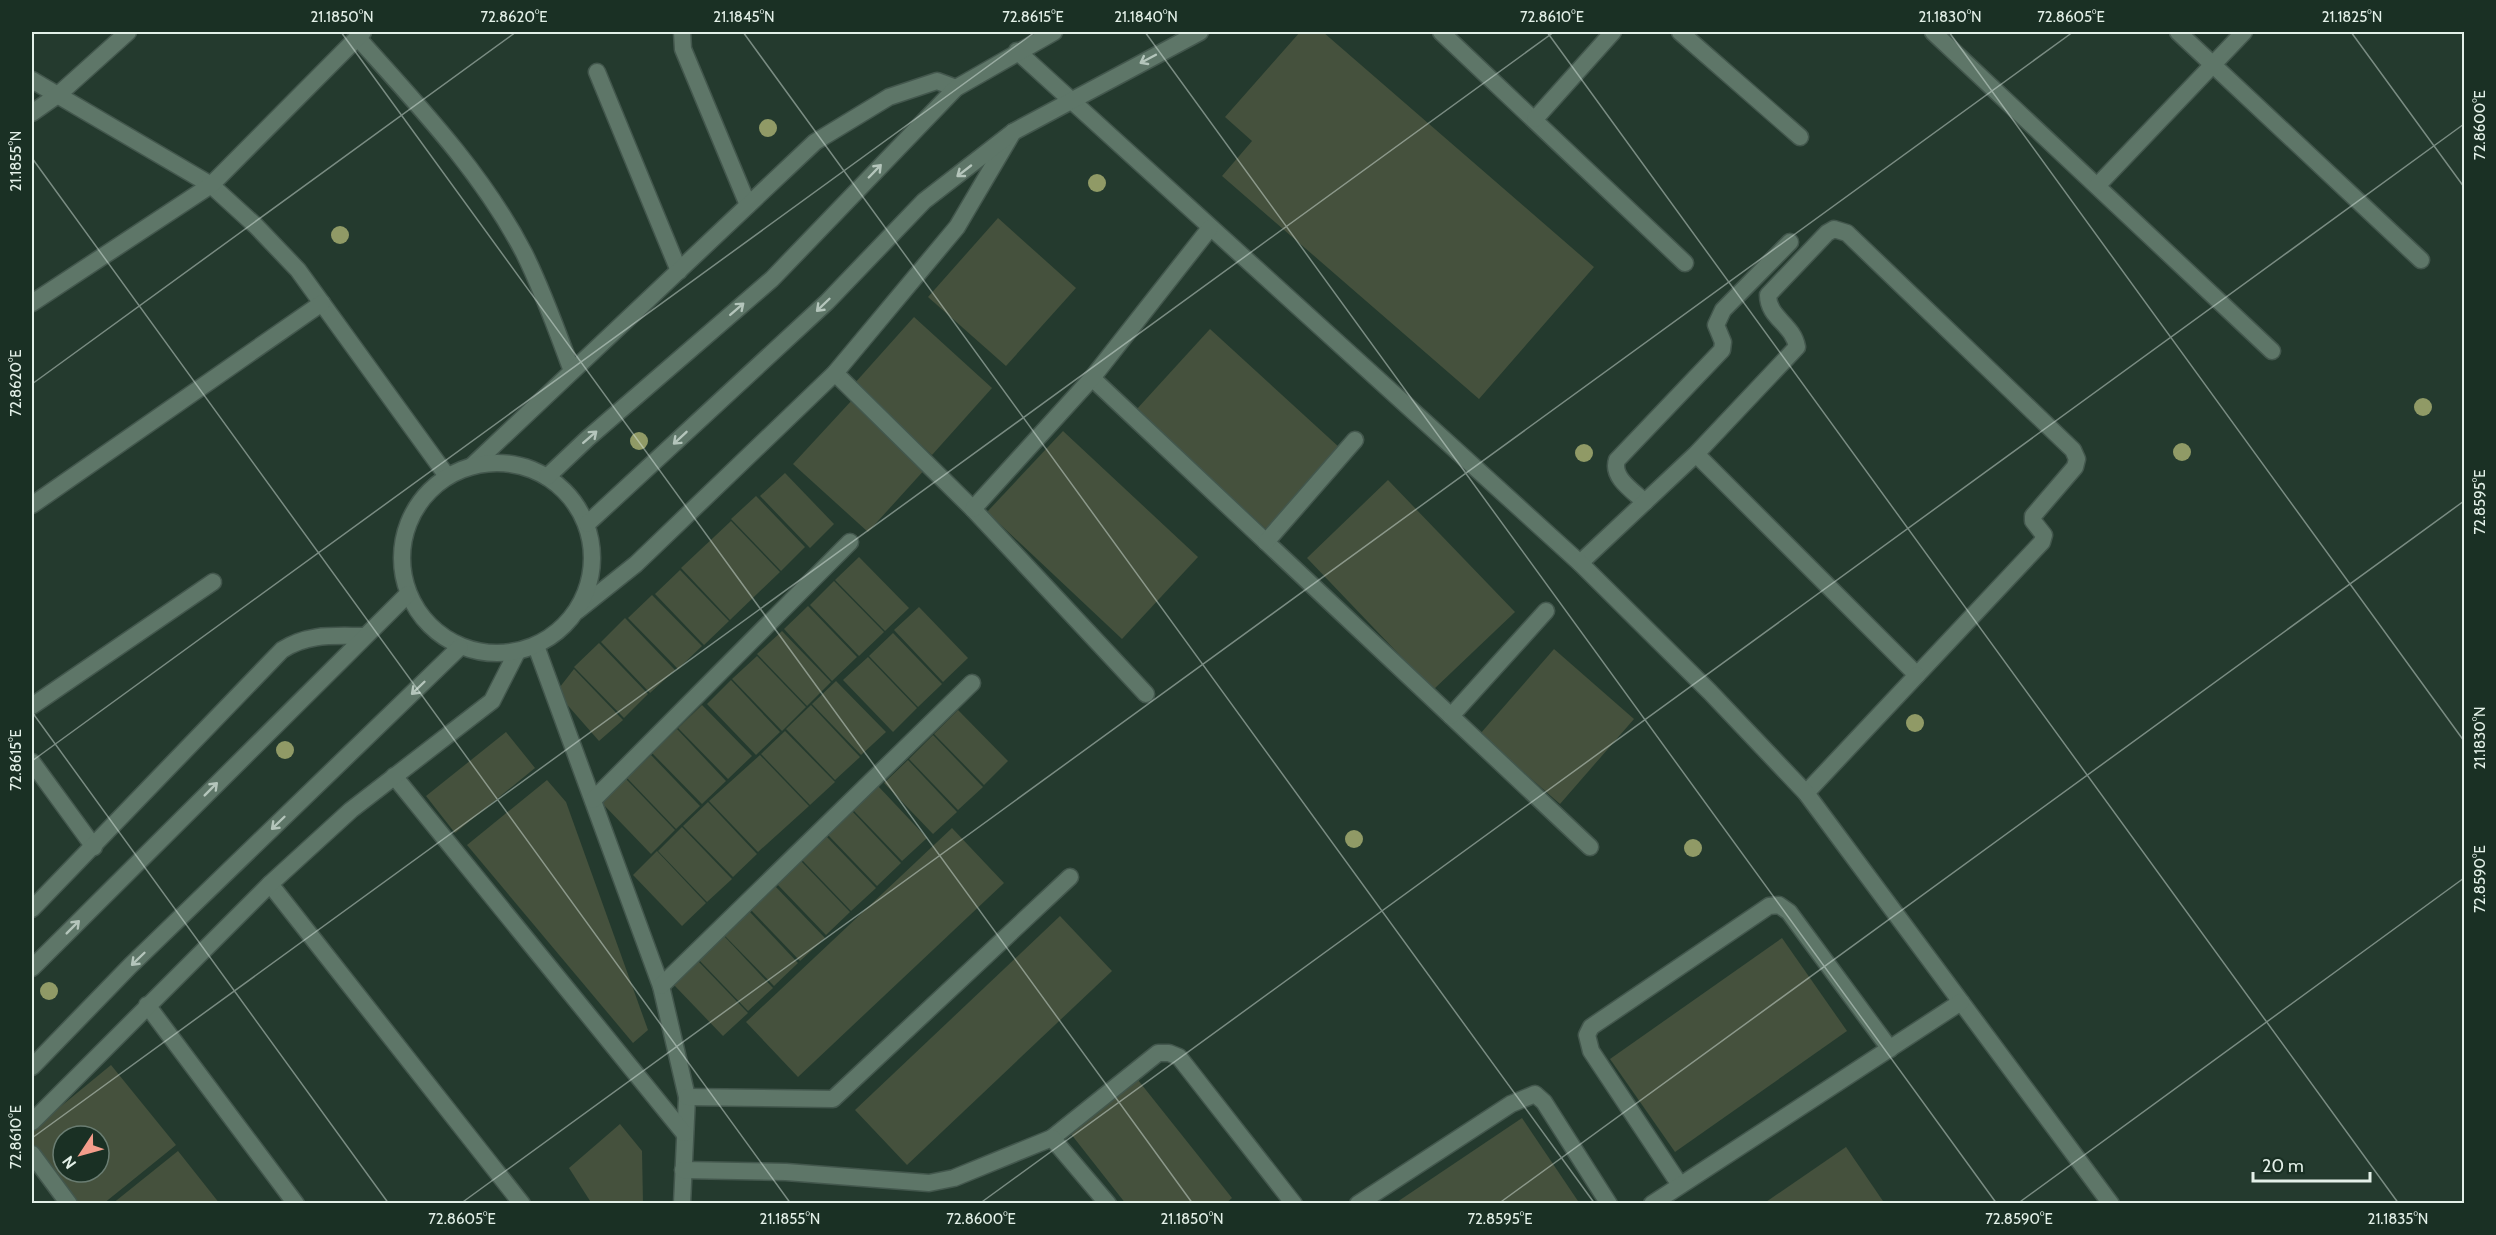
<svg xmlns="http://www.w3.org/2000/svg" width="2496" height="1235" font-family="Cabin,sans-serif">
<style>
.building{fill:#45513d;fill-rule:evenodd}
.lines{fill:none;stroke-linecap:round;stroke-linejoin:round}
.service-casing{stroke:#43574d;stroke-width:19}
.minor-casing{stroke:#43574d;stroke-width:19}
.tertiary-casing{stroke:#43574d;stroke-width:19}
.service{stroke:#5e7668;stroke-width:16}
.minor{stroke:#5e7668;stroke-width:16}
.tertiary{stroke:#5e7668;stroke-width:16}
.tree{fill:#909a66}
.oneway{stroke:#b4c5bb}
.ticks{fill:none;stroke:#e3f0e8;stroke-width:1.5;stroke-opacity:0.45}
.neatline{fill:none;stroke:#e3f0e8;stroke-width:2}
.ticks-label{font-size:15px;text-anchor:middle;fill:#e3f0e8}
</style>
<rect width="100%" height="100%" fill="#243a2e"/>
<!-- building -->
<g class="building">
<polygon points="1300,32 1323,32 1594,267 1479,399 1222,176 1252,141 1225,117"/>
<polygon points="998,218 1076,288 1006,366 928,297"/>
<polygon points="914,317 992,388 932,455 854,384"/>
<polygon points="1210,329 1340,448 1266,529 1136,410"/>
<polygon points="853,399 927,467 868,532 793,464"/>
<polygon points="1063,431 1198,557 1122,639 987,512"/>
<polygon points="785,473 834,524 810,548 760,496"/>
<polygon points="1388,480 1515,612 1433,690 1307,558"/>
<polygon points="756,496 805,547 781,571 731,519"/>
<polygon points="731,521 780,572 730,620 681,568"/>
<polygon points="859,557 909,608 885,631 835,580"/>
<polygon points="680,570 729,621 704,645 655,594"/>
<polygon points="834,581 884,632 859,656 810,605"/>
<polygon points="652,595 702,646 678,669 628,618"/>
<polygon points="808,606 857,657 832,681 784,629"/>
<polygon points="919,607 968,658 943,682 894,630"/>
<polygon points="625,618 675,670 650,693 601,642"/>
<polygon points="782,631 831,682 807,706 757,654"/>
<polygon points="893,633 942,684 918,707 869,656"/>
<polygon points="599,643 648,694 624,718 574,667"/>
<polygon points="1554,649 1634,719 1560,804 1480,734"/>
<polygon points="757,656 806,707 782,731 732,679"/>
<polygon points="868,657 917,708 893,732 843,680"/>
<polygon points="574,669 623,720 599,741 556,692"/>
<polygon points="731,680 780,732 756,755 707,704"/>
<polygon points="836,681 886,732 861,755 812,704"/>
<polygon points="702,705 752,756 728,779 678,728"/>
<polygon points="811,705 860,757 835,780 786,729"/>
<polygon points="958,710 1008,761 984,785 934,734"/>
<polygon points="677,729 726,781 702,804 652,753"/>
<polygon points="785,731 835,782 810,805 761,754"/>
<polygon points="506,732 535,768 455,833 426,796"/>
<polygon points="933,735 983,787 958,810 909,759"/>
<polygon points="651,755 700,806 676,829 627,778"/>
<polygon points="760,755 809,806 758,852 709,801"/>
<polygon points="908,760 957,812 933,834 884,783"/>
<polygon points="626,779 675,830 651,854 601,802"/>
<polygon points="547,780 566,802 648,1030 633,1043 467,845"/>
<polygon points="878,786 927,838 902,861 853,810"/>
<polygon points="708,802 757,854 733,877 683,826"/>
<polygon points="852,811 901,863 877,886 828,835"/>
<polygon points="682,827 732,879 707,902 658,851"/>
<polygon points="952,828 1004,883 798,1077 746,1022"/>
<polygon points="826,836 876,888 851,911 802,860"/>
<polygon points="657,851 706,903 682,926 633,875"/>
<polygon points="801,861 850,912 826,935 777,884"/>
<polygon points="775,886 825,938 800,961 751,910"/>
<polygon points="749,911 798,963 774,986 724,935"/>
<polygon points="1060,916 1112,971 907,1165 855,1110"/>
<polygon points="724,936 773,988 748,1011 699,960"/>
<polygon points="1782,938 1847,1031 1675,1152 1610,1059"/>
<polygon points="698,961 748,1013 723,1036 674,985"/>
<path d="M 111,1065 L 176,1145 L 103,1204 L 77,1204 L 32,1147 L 32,1130 ZM 63,1136 L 99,1136 L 99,1172 L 63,1172 Z"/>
<polygon points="1138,1080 1232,1198 1225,1204 1126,1204 1071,1134"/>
<polygon points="1522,1118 1580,1204 1394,1204"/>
<polygon points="620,1124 642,1151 643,1204 592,1204 569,1168"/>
<polygon points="1846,1147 1885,1204 1763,1204"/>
<polygon points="178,1151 220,1204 112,1204"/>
</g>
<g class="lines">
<defs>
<g id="service">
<polyline points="682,32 683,49 748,205"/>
<path d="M 1645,502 C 1633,491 1611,477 1617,460 L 1722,350 L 1723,342 L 1716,325 L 1723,310 L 1790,242"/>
<path d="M 1580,563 L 1696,454 L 1797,347 C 1793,324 1768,318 1768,295 L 1827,233 L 1834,229 L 1847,233 L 2073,450 L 2077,459 L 2075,467 L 2033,516 L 2033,521 L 2044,535 L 2042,542 L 1917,675 L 1696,454"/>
<polyline points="1806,793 1917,675"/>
</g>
<g id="minor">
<polyline points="1441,32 1685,263"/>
<polyline points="1680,32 1800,137"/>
<polyline points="1933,32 2272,351"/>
<polyline points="2178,32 2421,260"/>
<path d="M 357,37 C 417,104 482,172 524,253 C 543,291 557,331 572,371"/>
<polyline points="1017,51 1580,563 1710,692 1806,793 2111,1204"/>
<polyline points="597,72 679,271"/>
<polyline points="32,80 211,185 256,226 298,270 447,476"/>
<polyline points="32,113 59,94 128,32"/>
<polyline points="1535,119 1613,32"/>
<polyline points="2097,186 2244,32"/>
<polyline points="32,303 211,185 363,32"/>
<polyline points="835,373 973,509 1146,694"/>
<polyline points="1092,378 1590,847"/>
<polyline points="473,465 815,142 889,97 937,81 956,88"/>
<polyline points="32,505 322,303"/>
<polyline points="973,509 1092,378 1210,228"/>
<polyline points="1266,542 1355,440"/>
<polyline points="577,611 636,564 835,373 957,227 1013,132"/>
<polyline points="536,646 661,986 687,1097 682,1204"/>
<polyline points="32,706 213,582"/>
<polyline points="1451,716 1546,611"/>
<polyline points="32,762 94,847"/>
<polyline points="394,776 684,1133"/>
<polyline points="593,800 850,542"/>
<polyline points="270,884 522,1204"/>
<path d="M 32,909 L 282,650 C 308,633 334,636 364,636"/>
<polyline points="661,986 972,683"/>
<polyline points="147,1005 296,1204"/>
<polyline points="687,1097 833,1099 1070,877"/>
<polyline points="32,1122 270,884 351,810 492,701 517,652"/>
<polyline points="1052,1138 1158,1053 1169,1053 1179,1057 1294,1204"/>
<polyline points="32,1154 69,1204"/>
<polyline points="683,1170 786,1172 929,1183 954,1178 1052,1138 1108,1204"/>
<polyline points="1680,1185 1591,1051 1587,1035 1591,1027 1769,906 1779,905 1789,912 1890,1049"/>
<polyline points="1358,1204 1511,1104 1535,1094 1544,1102 1609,1204"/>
<polyline points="1652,1204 1961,1002"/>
</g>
<g id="tertiary">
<circle cx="497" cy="558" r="95"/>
<polyline points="547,477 587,439 772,279 956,88 1054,32"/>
<polyline points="587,524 827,302 924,201 1013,132 1200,32"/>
<polyline points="32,968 408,594"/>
<polyline points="32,1067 130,966 460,647"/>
</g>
</defs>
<!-- service casing -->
<use href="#service" class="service-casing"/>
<!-- minor casing -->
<use href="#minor" class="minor-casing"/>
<!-- tertiary casing -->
<use href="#tertiary" class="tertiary-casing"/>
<!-- service -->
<use href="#service" class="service"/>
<!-- minor -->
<use href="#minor" class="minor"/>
<!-- tertiary -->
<use href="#tertiary" class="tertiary"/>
</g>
<!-- trees -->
<g class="tree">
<circle cx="768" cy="128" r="9"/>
<circle cx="1097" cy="183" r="9"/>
<circle cx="340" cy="235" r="9"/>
<circle cx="2423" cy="407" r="9"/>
<circle cx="639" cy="441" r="9"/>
<circle cx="2182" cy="452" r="9"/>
<circle cx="1584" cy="453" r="9"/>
<circle cx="1915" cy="723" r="9"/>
<circle cx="285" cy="750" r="9"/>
<circle cx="1354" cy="839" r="9"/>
<circle cx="1693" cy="848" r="9"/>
<circle cx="49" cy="991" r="9"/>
</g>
<!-- one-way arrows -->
<defs><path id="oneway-shaft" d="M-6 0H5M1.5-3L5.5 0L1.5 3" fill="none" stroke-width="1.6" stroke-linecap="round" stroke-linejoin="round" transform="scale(1.5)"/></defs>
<g class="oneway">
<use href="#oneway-shaft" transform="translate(1148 59) rotate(152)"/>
<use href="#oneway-shaft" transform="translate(875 171) rotate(-46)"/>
<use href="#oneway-shaft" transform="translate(964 171) rotate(142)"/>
<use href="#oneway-shaft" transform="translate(823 305) rotate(136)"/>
<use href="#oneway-shaft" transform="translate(737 309) rotate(-41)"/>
<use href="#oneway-shaft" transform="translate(590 437) rotate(-41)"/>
<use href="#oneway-shaft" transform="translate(680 438) rotate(137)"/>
<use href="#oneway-shaft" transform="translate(418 688) rotate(136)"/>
<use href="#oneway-shaft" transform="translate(211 789) rotate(-45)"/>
<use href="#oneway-shaft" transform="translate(278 823) rotate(136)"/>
<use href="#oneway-shaft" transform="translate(73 927) rotate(-45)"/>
<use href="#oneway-shaft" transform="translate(138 959) rotate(136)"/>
</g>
<!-- ticks -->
<path class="ticks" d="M 341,32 L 1193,1204M 743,32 L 1595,1204M 1145,32 L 1997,1204M 1547,32 L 2399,1204M 1949,32 L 2464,741M 2351,32 L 2464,187M 32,158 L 791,1204M 32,384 L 516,32M 32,712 L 389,1204M 32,761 L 1035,32M 32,1138 L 1554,32M 460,1204 L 2073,32M 979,1204 L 2464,124M 1498,1204 L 2464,501M 2017,1204 L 2464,878"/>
<!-- border -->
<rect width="2496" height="1235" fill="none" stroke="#1a3024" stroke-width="66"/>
<!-- north arrow -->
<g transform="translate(81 1154) rotate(234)"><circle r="28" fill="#1a3024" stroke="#6a7d72" stroke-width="1.5"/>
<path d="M0-4.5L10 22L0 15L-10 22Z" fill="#f49d8b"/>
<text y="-9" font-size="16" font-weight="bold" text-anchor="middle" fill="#e3f0e8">N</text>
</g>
<!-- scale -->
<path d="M2253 1172v9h117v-9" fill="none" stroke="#e3f0e8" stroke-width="3"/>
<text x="2262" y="1172" font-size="18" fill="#e3f0e8" stroke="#1a3024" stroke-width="4.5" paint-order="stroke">20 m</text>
<rect x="33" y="33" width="2430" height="1169" class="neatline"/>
<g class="ticks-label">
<text x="342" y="22">21.1850°N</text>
<text x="514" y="22">72.8620°E</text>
<text x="744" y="22">21.1845°N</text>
<text x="1033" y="22">72.8615°E</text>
<text x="1146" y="22">21.1840°N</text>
<text x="1552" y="22">72.8610°E</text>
<text x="1950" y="22">21.1830°N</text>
<text x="2071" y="22">72.8605°E</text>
<text x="2352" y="22">21.1825°N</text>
<text transform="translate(2480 125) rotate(-90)" y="5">72.8600°E</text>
<text transform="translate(16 161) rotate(-90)" y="5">21.1855°N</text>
<text transform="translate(16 383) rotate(-90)" y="5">72.8620°E</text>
<text transform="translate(2480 502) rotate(-90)" y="5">72.8595°E</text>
<text transform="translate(2480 738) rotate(-90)" y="5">21.1830°N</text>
<text transform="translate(16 760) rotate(-90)" y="5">72.8615°E</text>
<text transform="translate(2480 879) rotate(-90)" y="5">72.8590°E</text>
<text transform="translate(16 1137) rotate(-90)" y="5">72.8610°E</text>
<text x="462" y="1224">72.8605°E</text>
<text x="790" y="1224">21.1855°N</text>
<text x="981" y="1224">72.8600°E</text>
<text x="1192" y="1224">21.1850°N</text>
<text x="1500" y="1224">72.8595°E</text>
<text x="2019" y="1224">72.8590°E</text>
<text x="2398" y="1224">21.1835°N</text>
</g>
</svg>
